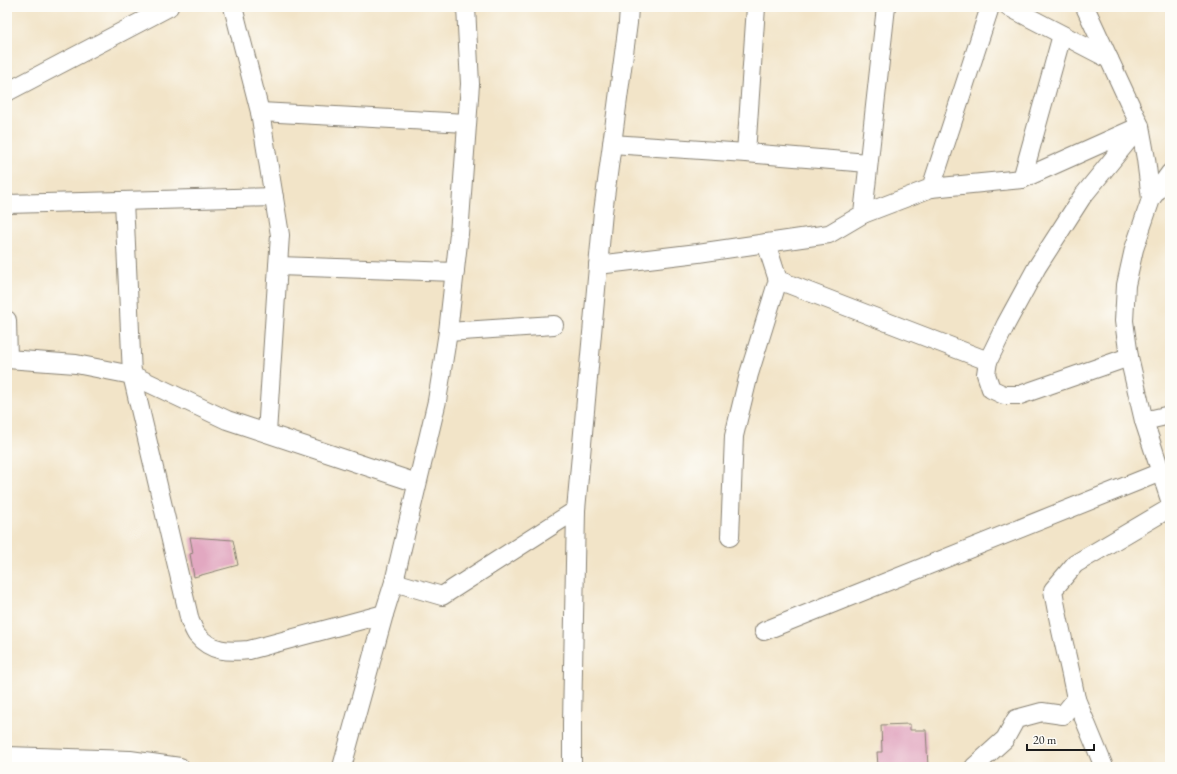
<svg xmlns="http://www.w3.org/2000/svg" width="1177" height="774" font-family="'EB Garamond',serif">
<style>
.building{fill:#e2a8c1}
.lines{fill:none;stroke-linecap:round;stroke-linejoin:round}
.minor-casing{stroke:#878072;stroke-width:20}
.minor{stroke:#fff;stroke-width:18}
</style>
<rect width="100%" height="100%" fill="#fdfcf7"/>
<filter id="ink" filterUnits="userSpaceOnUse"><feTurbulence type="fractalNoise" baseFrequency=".025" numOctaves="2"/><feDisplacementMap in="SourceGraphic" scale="8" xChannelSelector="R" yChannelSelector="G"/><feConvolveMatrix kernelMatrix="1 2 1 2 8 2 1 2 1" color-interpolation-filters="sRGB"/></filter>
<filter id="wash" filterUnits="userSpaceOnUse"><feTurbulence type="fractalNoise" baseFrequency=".012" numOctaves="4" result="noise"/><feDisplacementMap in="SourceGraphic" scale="16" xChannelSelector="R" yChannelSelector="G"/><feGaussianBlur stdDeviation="0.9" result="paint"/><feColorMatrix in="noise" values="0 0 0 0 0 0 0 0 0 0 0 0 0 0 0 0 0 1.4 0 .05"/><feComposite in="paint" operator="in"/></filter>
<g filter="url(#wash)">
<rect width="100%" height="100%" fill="#f2e4c8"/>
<g id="blocks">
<!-- building -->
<g class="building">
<polygon points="190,537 233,540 238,565 194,577 190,554 193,553"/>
<polygon points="910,724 910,730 926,730 928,767 878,767 877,752 882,752 881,725"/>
</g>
</g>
</g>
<g filter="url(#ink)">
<use href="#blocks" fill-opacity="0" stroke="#878072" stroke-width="1"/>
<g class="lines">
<defs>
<g id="minor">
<polyline points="233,7 260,112 280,235 267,433"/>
<polyline points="756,7 746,153 868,163"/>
<polyline points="1009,7 1109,59"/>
<polyline points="1085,7 1140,126 1146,159 1151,199"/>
<polyline points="7,92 169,7"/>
<polyline points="260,112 467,123"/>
<polyline points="612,144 746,153"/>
<polyline points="1170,173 1151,199 1134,249 1126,285 1124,321 1129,357 1144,421 1170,500"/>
<polyline points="1022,179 1136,128"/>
<polyline points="931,188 1022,179 1062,35"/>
<path d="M 124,201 L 132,375 L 190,621 C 192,625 194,631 197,635 C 211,652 229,652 249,650 L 384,614"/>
<polyline points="7,204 274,197"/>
<polyline points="863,214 931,188 990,7"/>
<polyline points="766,243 778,280 988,361 1006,324 1037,267 1082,197 1140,126"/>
<polyline points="598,265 698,253 829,234 863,214 886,7"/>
<polyline points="278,266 455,272"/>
<polyline points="7,320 8,359"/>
<polyline points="448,332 554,325"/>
<polyline points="7,359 76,364 132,375 227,420 417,483"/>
<polyline points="988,361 986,374 991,389 1004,395 1020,395 1129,357"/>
<polyline points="1144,421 1170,415"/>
<polyline points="730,537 734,436 749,374 778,280"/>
<polyline points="394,582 442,596 576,510"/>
<polyline points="764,631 1161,472"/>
<polyline points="1076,699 1104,767"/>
<polyline points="7,756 130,760 180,767"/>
<polyline points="342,767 384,614 394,582 437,401 448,332 459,234 470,84 466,7"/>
<polyline points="572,767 572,723 576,510 603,212 628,23 629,7"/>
<path d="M 974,767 L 1005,739 L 1016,719 L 1042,712 L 1063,715 L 1076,699 C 1069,662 1059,627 1053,590 L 1075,564 L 1170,508"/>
</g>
</defs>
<!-- minor casing -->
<use href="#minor" class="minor-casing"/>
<!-- minor -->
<use href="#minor" class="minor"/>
</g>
</g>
<!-- margin -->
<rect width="1177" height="774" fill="none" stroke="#fdfcf7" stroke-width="24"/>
<!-- scale -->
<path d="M1027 744v6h67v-6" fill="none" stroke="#1c1c1c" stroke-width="2"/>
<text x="1033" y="744" font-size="12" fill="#1c1c1c" stroke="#fdfcf7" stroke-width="3" paint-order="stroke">20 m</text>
</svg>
